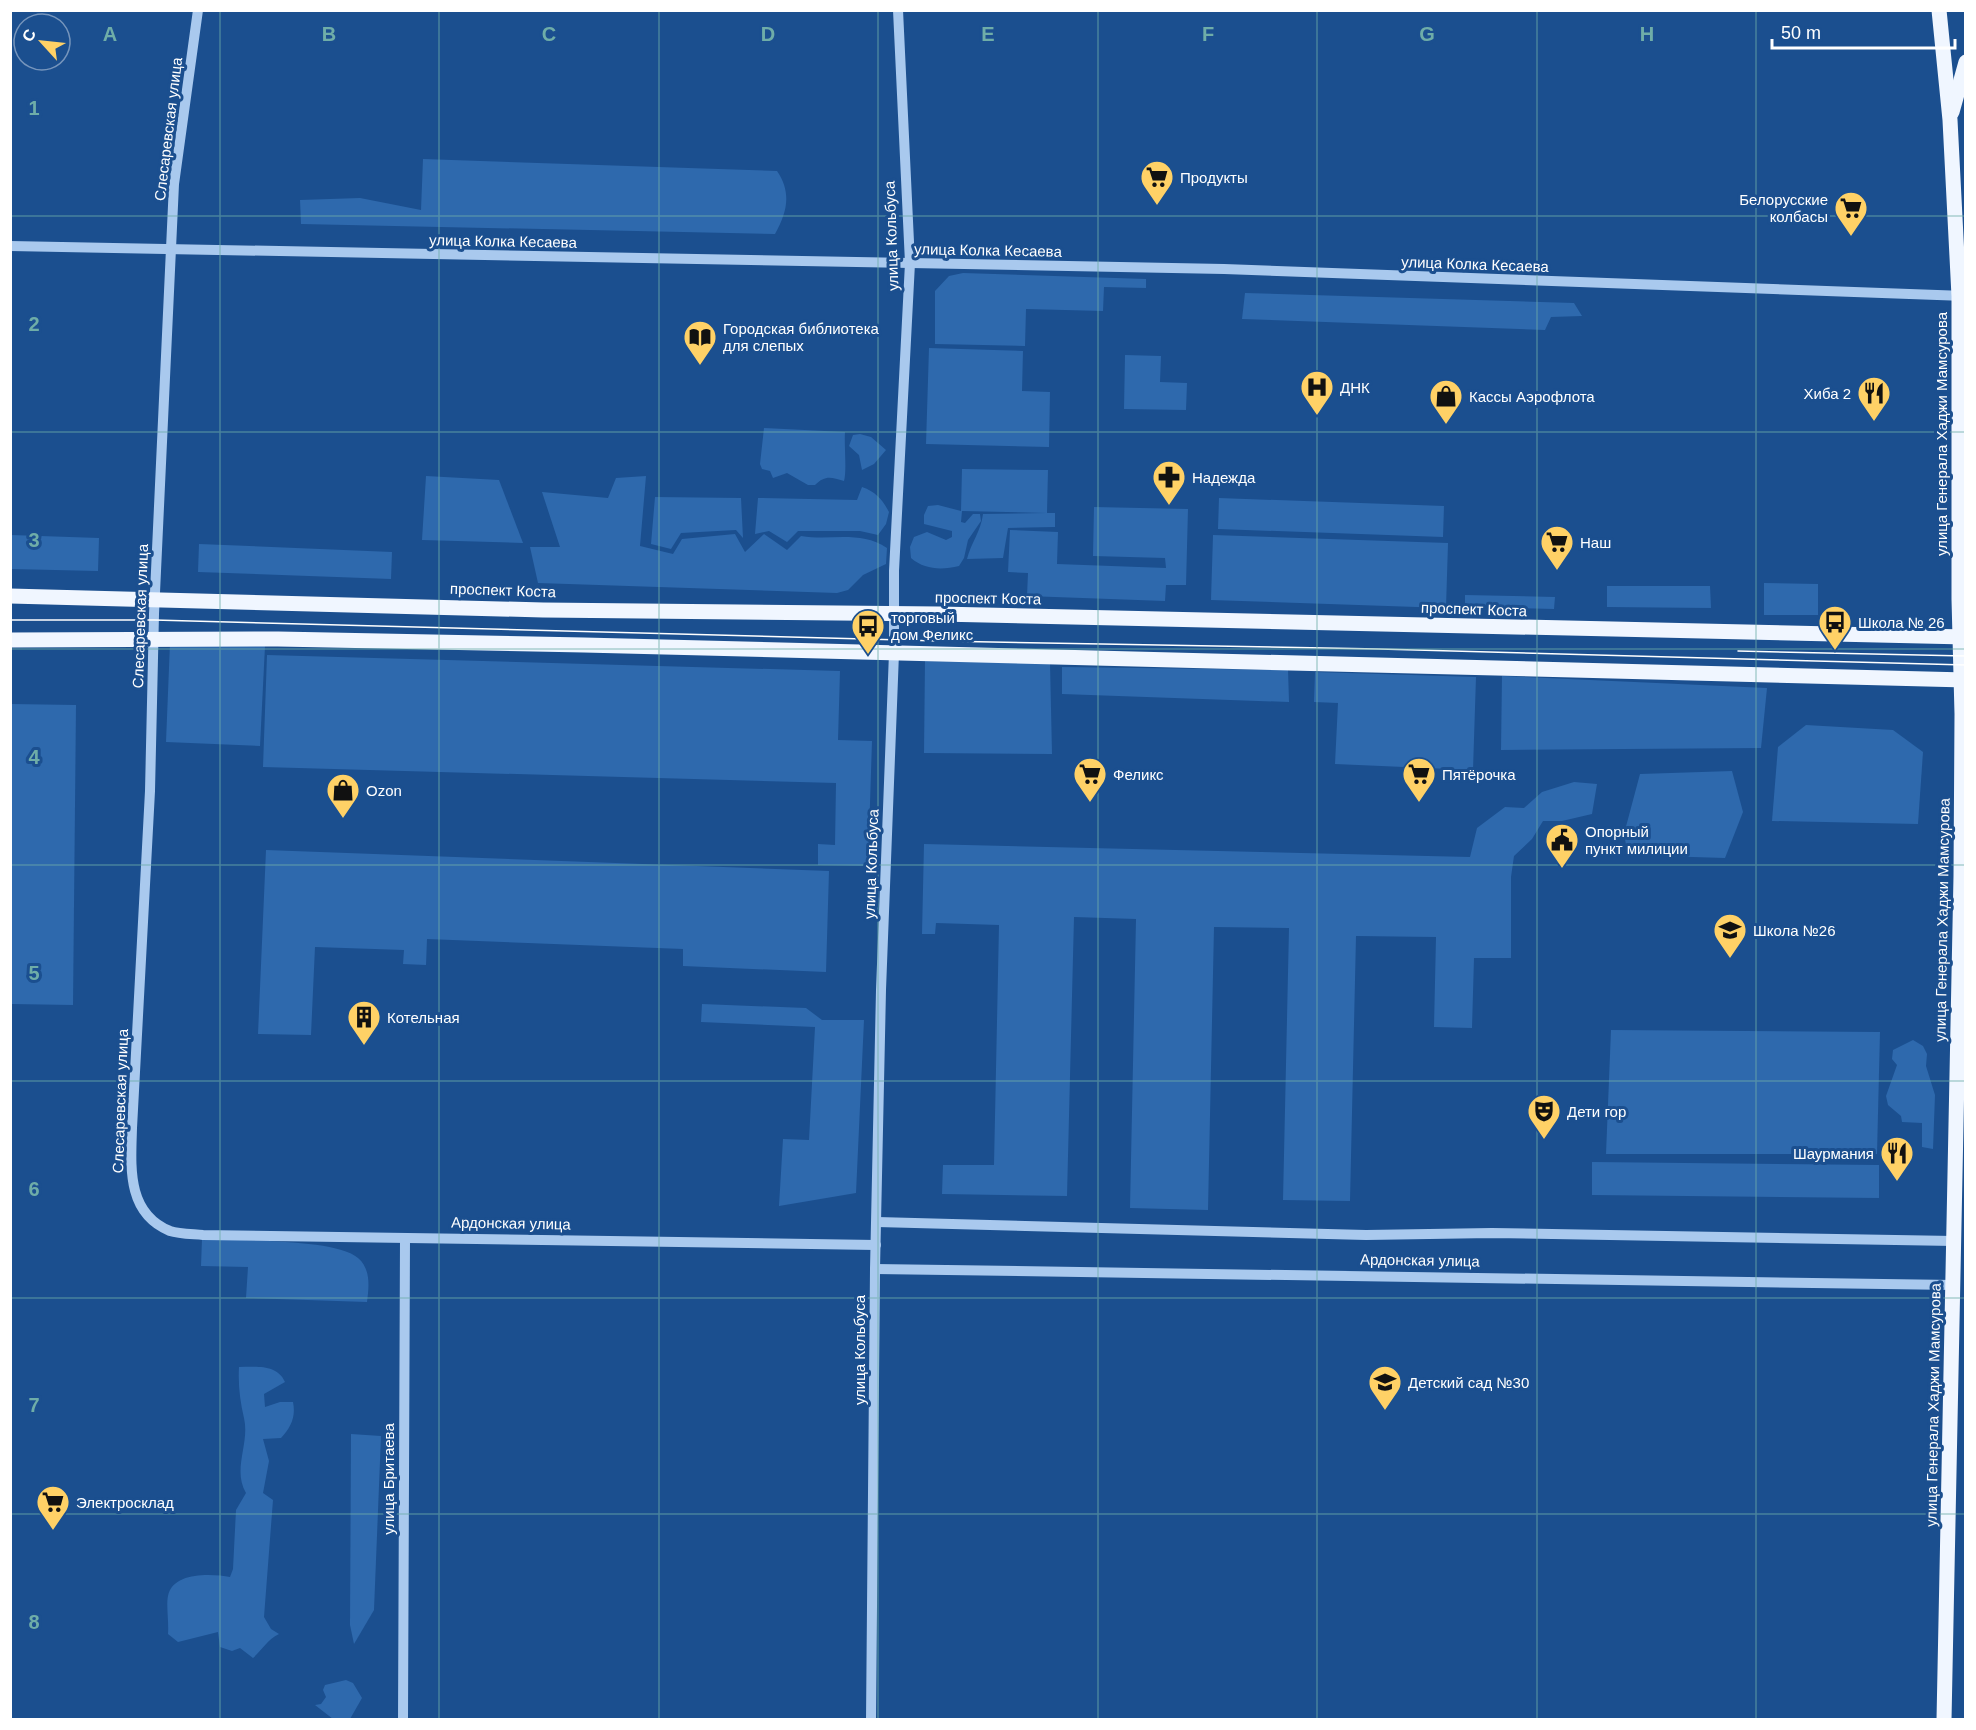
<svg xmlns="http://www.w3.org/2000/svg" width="1976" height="1730" font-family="Helvetica,sans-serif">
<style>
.green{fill:#2e69ad}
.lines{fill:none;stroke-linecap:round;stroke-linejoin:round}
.minor{stroke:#a9c9ee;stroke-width:10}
.major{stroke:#f0f6ff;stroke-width:15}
.tram{stroke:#fff;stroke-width:1.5}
.grid{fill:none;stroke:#6fada8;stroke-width:1.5;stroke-opacity:0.55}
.labels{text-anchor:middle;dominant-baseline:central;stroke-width:6;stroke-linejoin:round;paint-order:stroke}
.street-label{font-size:15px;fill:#fff;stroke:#1b4f8f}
.poi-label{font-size:15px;fill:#fff;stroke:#1b4f8f;text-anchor:start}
.grid-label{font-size:20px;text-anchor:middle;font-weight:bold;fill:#6fada8;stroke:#1b4f8f;stroke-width:6;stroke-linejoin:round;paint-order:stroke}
</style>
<rect width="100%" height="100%" fill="#1b4f8f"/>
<!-- green -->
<g class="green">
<path d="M 423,159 L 777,171 C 792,193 787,212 775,234 L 301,224 L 300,200 L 360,198 L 421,210 Z"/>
<polygon points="963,273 1146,279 1146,288 1104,287 1103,311 1026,309 1025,346 935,344 935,291 949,276"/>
<polygon points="1245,293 1574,303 1582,316 1551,317 1545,330 1242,319"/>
<polygon points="929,348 1023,351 1022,391 1050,392 1049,447 926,444"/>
<polygon points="1125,355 1161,356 1160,382 1187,383 1186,410 1124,409"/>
<path d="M 764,428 L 845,432 C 844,445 847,471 844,481 C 831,477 825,475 815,485 L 808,485 L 787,473 L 773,478 L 770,471 L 762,469 L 760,464 Z"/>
<polygon points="860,434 871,437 886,450 874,464 862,470 859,455 849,446 853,435"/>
<path d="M 962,469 L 1048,470 L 1047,513 L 1055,513 L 1055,527 L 1008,528 L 1003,558 L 967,559 C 971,543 981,531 983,514 L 1047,513 L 962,511 L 961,522 L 965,523 L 973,514 L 980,514 L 981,521 L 968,540 L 964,558 L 959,566 C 942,570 925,570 911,558 L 910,547 L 914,537 L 927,532 L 946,540 L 952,537 L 952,531 L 924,524 L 924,515 L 928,506 L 938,505 L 961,511 Z"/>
<polygon points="426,476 499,480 523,543 422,540"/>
<path d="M 646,476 L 640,546 L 673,554 L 682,539 L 735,534 L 745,552 L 764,534 L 787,550 L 801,536 C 831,541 860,530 887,548 L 886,564 L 863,575 L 848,590 L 837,593 L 538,583 L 530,547 L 560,547 L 542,492 L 608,498 L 616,478 Z"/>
<path d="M 862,487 C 876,492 882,499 889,512 L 886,524 L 878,535 L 860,531 L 798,531 L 787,542 L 769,531 L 755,534 L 758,498 L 857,500 Z"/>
<polygon points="655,497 741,498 743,538 736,530 681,533 671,549 651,544"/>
<polygon points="1219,498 1444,506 1443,537 1218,529"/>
<polygon points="1094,507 1188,509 1186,585 1166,585 1165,601 1027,596 1028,573 1008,572 1010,530 1058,532 1057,564 1166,568 1165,558 1093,556"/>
<polygon points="11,535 99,538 98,571 11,569"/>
<polygon points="1213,535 1448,543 1446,608 1211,600"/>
<polygon points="199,544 392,552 391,579 198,572"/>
<polygon points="1764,583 1818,584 1818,615 1764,615"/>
<polygon points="1607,586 1710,586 1711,608 1607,607"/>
<polygon points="1465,595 1555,597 1554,609 1465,607"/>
<polygon points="170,643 265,646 260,746 166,742"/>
<polygon points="267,655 840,671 838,740 872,741 868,866 818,865 818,844 835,845 836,783 263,767"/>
<polygon points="925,661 1050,663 1052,754 924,753"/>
<polygon points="1062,667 1288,670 1289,702 1062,694"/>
<polygon points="1315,672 1476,677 1473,770 1335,764 1338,703 1314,702"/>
<polygon points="1502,676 1767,688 1761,748 1501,750"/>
<polygon points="11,704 76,705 73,1005 11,1004"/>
<polygon points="1806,725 1893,730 1923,752 1918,824 1772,821 1778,747"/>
<polygon points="1732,771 1743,812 1725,858 1628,855 1624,834 1640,774"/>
<polygon points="1574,782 1597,784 1592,814 1562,821 1543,821 1532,839 1514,856 1511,877 1511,958 1474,958 1472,1028 1434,1027 1436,937 1356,936 1350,1201 1283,1200 1289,928 1214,927 1208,1210 1130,1208 1136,919 1074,917 1067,1196 942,1194 943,1165 994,1165 999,925 936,923 935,934 922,934 924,844 1470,857 1477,828 1505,807 1524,808 1542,792"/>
<polygon points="266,850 829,871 826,972 683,966 683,949 427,939 426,965 403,964 404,950 315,947 311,1035 258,1034"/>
<polygon points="702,1004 806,1008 822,1020 864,1020 856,1193 779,1206 783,1139 809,1140 815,1027 701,1022"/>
<polygon points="1611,1030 1880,1032 1877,1154 1606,1154"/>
<polygon points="1913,1040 1923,1046 1927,1054 1926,1066 1935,1095 1933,1149 1922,1147 1922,1123 1902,1122 1901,1116 1888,1105 1886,1096 1897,1065 1892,1059 1893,1050"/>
<polygon points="1592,1162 1879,1165 1879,1198 1592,1195"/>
<path d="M 202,1239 C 235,1241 336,1238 358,1258 C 371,1269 369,1287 367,1302 L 246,1298 L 248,1267 L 201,1266 Z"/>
<path d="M 239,1367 C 256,1367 277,1364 285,1382 L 264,1394 L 265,1407 L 280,1402 L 293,1402 C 296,1417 291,1427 281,1438 L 263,1439 L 269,1461 L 263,1493 L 273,1500 L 264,1617 L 271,1629 L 279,1634 C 267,1640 263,1649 253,1658 L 240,1648 L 232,1651 L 220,1647 L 218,1632 L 178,1642 L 168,1634 C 169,1623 166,1605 168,1596 C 173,1571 213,1574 230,1577 L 233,1569 L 236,1510 L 246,1493 C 232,1469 250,1444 244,1418 C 240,1401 238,1385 239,1367 Z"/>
<polygon points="351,1434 381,1436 374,1610 354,1644 350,1625"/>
<polygon points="346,1680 353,1683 362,1698 350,1719 333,1719 315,1705 321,1704 326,1697 323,1690 325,1685"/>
</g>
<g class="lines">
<!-- minor -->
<g class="minor">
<path d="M 198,10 L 174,184 L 154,614 L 150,791 L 132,1128 C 131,1166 126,1213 170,1231 C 179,1234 193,1234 203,1235 L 876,1245"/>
<polyline points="10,246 1224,269 1965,296"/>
<polyline points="877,1222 1366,1235 1492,1233 1954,1241"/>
<polyline points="875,1269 1954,1285"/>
<polyline points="403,1720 405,1239"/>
<polyline points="871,1720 875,1269 881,990 894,653 894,571 910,263 898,10"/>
</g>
<!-- major -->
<g class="major">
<polyline points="1939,10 1950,120 1959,296 1959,599 1962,714 1961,876 1944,1720"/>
<polyline points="1952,112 1966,62"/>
<polyline points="10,596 543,610 939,614 1966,637"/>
<polyline points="10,640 278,639 584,645 1966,680"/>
</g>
<!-- tram -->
<g class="tram">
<polyline points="10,620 154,620 939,641 1379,649 1966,665"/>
<polyline points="1738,651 1966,656"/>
</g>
</g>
<!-- grid -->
<path class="grid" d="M 220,10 L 220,1720M 439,10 L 439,1720M 659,10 L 659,1720M 878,10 L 878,1720M 1098,10 L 1098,1720M 1317,10 L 1317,1720M 1537,10 L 1537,1720M 1756,10 L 1756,1720M 10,216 L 1966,216M 10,432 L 1966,432M 10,649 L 1966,649M 10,865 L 1966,865M 10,1081 L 1966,1081M 10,1298 L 1966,1298M 10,1514 L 1966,1514"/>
<!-- icons -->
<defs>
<symbol id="supermarket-pin" viewBox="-11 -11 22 30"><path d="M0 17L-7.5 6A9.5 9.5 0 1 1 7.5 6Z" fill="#ffd166" stroke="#1b4f8f"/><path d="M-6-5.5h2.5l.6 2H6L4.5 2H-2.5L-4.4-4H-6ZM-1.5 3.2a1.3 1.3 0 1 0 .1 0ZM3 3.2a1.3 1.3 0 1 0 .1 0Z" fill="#111"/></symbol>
<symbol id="library-pin" viewBox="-11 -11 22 30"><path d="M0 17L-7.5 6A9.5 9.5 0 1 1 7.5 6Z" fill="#ffd166" stroke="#1b4f8f"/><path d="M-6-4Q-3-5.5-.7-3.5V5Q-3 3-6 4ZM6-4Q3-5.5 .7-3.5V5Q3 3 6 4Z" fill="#111"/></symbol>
<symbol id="hospital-pin" viewBox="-11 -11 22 30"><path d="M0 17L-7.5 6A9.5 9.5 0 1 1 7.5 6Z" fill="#ffd166" stroke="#1b4f8f"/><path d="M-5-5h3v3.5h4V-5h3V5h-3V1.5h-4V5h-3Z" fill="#111"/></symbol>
<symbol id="restaurant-pin" viewBox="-11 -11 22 30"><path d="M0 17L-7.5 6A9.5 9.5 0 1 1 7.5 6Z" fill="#ffd166" stroke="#1b4f8f"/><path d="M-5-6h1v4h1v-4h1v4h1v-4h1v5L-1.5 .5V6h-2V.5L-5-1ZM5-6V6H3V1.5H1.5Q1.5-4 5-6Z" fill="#111"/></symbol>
<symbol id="shop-pin" viewBox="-11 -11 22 30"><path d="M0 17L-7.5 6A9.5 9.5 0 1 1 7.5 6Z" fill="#ffd166" stroke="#1b4f8f"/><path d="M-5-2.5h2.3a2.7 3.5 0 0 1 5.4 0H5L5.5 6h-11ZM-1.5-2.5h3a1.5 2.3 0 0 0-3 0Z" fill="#111"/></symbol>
<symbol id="pharmacy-pin" viewBox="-11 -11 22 30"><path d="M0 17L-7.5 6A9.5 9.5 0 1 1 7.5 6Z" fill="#ffd166" stroke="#1b4f8f"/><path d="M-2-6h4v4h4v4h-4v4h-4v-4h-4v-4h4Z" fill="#111"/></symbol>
<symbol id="bus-pin" viewBox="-11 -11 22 30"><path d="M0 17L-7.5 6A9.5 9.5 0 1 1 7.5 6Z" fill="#ffd166" stroke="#1b4f8f"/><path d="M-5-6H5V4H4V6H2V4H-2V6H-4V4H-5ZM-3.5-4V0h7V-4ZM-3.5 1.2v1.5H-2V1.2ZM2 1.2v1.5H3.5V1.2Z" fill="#111"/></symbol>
<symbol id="civic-pin" viewBox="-11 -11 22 30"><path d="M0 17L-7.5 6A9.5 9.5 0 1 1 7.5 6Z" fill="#ffd166" stroke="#1b4f8f"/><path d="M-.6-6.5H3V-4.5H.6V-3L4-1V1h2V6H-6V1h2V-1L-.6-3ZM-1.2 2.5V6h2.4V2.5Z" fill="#111"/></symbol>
<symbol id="school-pin" viewBox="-11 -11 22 30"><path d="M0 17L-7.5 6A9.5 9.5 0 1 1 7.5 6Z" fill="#ffd166" stroke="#1b4f8f"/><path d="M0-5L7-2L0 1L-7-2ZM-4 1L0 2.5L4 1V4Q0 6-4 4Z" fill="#111"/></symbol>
<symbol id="building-pin" viewBox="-11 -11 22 30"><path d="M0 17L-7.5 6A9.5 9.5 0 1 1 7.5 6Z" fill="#ffd166" stroke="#1b4f8f"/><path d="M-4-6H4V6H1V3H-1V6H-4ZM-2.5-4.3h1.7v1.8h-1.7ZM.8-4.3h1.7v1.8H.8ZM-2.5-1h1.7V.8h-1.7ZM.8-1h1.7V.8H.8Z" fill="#111"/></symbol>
<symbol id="theatre-pin" viewBox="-11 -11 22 30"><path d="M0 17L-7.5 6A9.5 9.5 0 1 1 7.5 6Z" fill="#ffd166" stroke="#1b4f8f"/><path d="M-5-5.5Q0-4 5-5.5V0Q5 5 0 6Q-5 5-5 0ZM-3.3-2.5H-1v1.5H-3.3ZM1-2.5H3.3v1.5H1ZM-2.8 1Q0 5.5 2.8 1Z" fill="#111"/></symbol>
</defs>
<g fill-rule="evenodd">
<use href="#supermarket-pin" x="1138" y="158" width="38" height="52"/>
<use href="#supermarket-pin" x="1832" y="189" width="38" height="52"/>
<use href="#library-pin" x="681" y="318" width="38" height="52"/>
<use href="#hospital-pin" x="1298" y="368" width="38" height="52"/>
<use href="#restaurant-pin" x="1855" y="374" width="38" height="52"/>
<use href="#shop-pin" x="1427" y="377" width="38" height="52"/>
<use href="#pharmacy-pin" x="1150" y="458" width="38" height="52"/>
<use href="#supermarket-pin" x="1538" y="523" width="38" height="52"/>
<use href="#bus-pin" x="1816" y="603" width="38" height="52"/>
<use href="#bus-pin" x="849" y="607" width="38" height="52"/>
<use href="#supermarket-pin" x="1071" y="755" width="38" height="52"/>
<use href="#supermarket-pin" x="1400" y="755" width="38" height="52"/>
<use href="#shop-pin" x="324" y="771" width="38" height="52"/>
<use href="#civic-pin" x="1543" y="821" width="38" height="52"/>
<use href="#school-pin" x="1711" y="911" width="38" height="52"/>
<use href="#building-pin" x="345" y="998" width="38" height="52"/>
<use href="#theatre-pin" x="1525" y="1092" width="38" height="52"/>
<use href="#restaurant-pin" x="1878" y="1134" width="38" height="52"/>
<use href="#school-pin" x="1366" y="1363" width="38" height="52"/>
<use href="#supermarket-pin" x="34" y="1483" width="38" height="52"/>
</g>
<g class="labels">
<!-- street labels -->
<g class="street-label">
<text transform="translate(168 129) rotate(-83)">Слесаревская улица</text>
<text transform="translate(891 236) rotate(-92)">улица Кольбуса</text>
<text transform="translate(503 241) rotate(1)">улица Колка Кесаева</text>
<text transform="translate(988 250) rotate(1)">улица Колка Кесаева</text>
<text transform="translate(1475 264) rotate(2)">улица Колка Кесаева</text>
<text transform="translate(1941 434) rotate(-90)">улица Генерала Хаджи Мамсурова</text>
<text transform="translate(503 590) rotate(2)">проспект Коста</text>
<text transform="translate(988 598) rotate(1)">проспект Коста</text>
<text transform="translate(1474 609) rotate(2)">проспект Коста</text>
<text transform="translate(140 616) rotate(-88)">Слесаревская улица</text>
<text transform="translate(871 864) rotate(-88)">улица Кольбуса</text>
<text transform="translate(1942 920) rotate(-89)">улица Генерала Хаджи Мамсурова</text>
<text transform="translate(120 1101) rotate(-88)">Слесаревская улица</text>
<text transform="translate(511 1223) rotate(1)">Ардонская улица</text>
<text transform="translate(1420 1260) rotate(1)">Ардонская улица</text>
<text transform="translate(859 1350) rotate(-90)">улица Кольбуса</text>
<text transform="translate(1933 1405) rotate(-89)">улица Генерала Хаджи Мамсурова</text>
<text transform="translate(388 1479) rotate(-90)">улица Бритаева</text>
</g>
<!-- poi labels -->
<g class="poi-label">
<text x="1180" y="177">Продукты</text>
<text x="1828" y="199" text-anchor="end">Белорусские<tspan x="1828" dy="17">колбасы</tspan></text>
<text x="723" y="328">Городская библиотека<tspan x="723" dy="17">для слепых</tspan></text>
<text x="1340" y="387">ДНК</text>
<text x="1851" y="393" text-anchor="end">Хиба 2</text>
<text x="1469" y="396">Кассы Аэрофлота</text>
<text x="1192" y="477">Надежда</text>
<text x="1580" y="542">Наш</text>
<text x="891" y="617">торговый<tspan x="891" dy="17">дом Феликс</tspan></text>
<text x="1858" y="622">Школа № 26</text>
<text x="1113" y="774">Феликс</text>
<text x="1442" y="774">Пятёрочка</text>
<text x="366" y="790">Ozon</text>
<text x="1585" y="831">Опорный<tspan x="1585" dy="17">пункт милиции</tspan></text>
<text x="1753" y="930">Школа №26</text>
<text x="387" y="1017">Котельная</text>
<text x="1567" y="1111">Дети гор</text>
<text x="1874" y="1153" text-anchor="end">Шаурмания</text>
<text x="1408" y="1382">Детский сад №30</text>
<text x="76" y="1502">Электросклад</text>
</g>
</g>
<g class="grid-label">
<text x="110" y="41">A</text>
<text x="329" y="41">B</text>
<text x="549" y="41">C</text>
<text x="768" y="41">D</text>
<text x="988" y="41">E</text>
<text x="1208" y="41">F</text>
<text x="1427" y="41">G</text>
<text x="1647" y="41">H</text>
<text x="34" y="115">1</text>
<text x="34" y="331">2</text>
<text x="34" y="547">3</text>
<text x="34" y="764">4</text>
<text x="34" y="980">5</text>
<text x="34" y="1196">6</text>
<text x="34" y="1412">7</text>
<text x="34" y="1629">8</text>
</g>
<!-- border -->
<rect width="1976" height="1730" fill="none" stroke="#ffffff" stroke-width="24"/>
<!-- north arrow -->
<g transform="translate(42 42) rotate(297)"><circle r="28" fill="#1b4f8f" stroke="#7695bc" stroke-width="1.5"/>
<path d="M0-4.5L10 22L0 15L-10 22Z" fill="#ffd166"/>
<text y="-9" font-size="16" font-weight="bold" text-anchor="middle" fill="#ffffff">С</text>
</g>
<!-- scale -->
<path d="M1772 39v9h183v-9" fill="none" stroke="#ffffff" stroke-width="3"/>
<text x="1781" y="39" font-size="18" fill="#ffffff" stroke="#1b4f8f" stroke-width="4.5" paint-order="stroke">50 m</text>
</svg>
